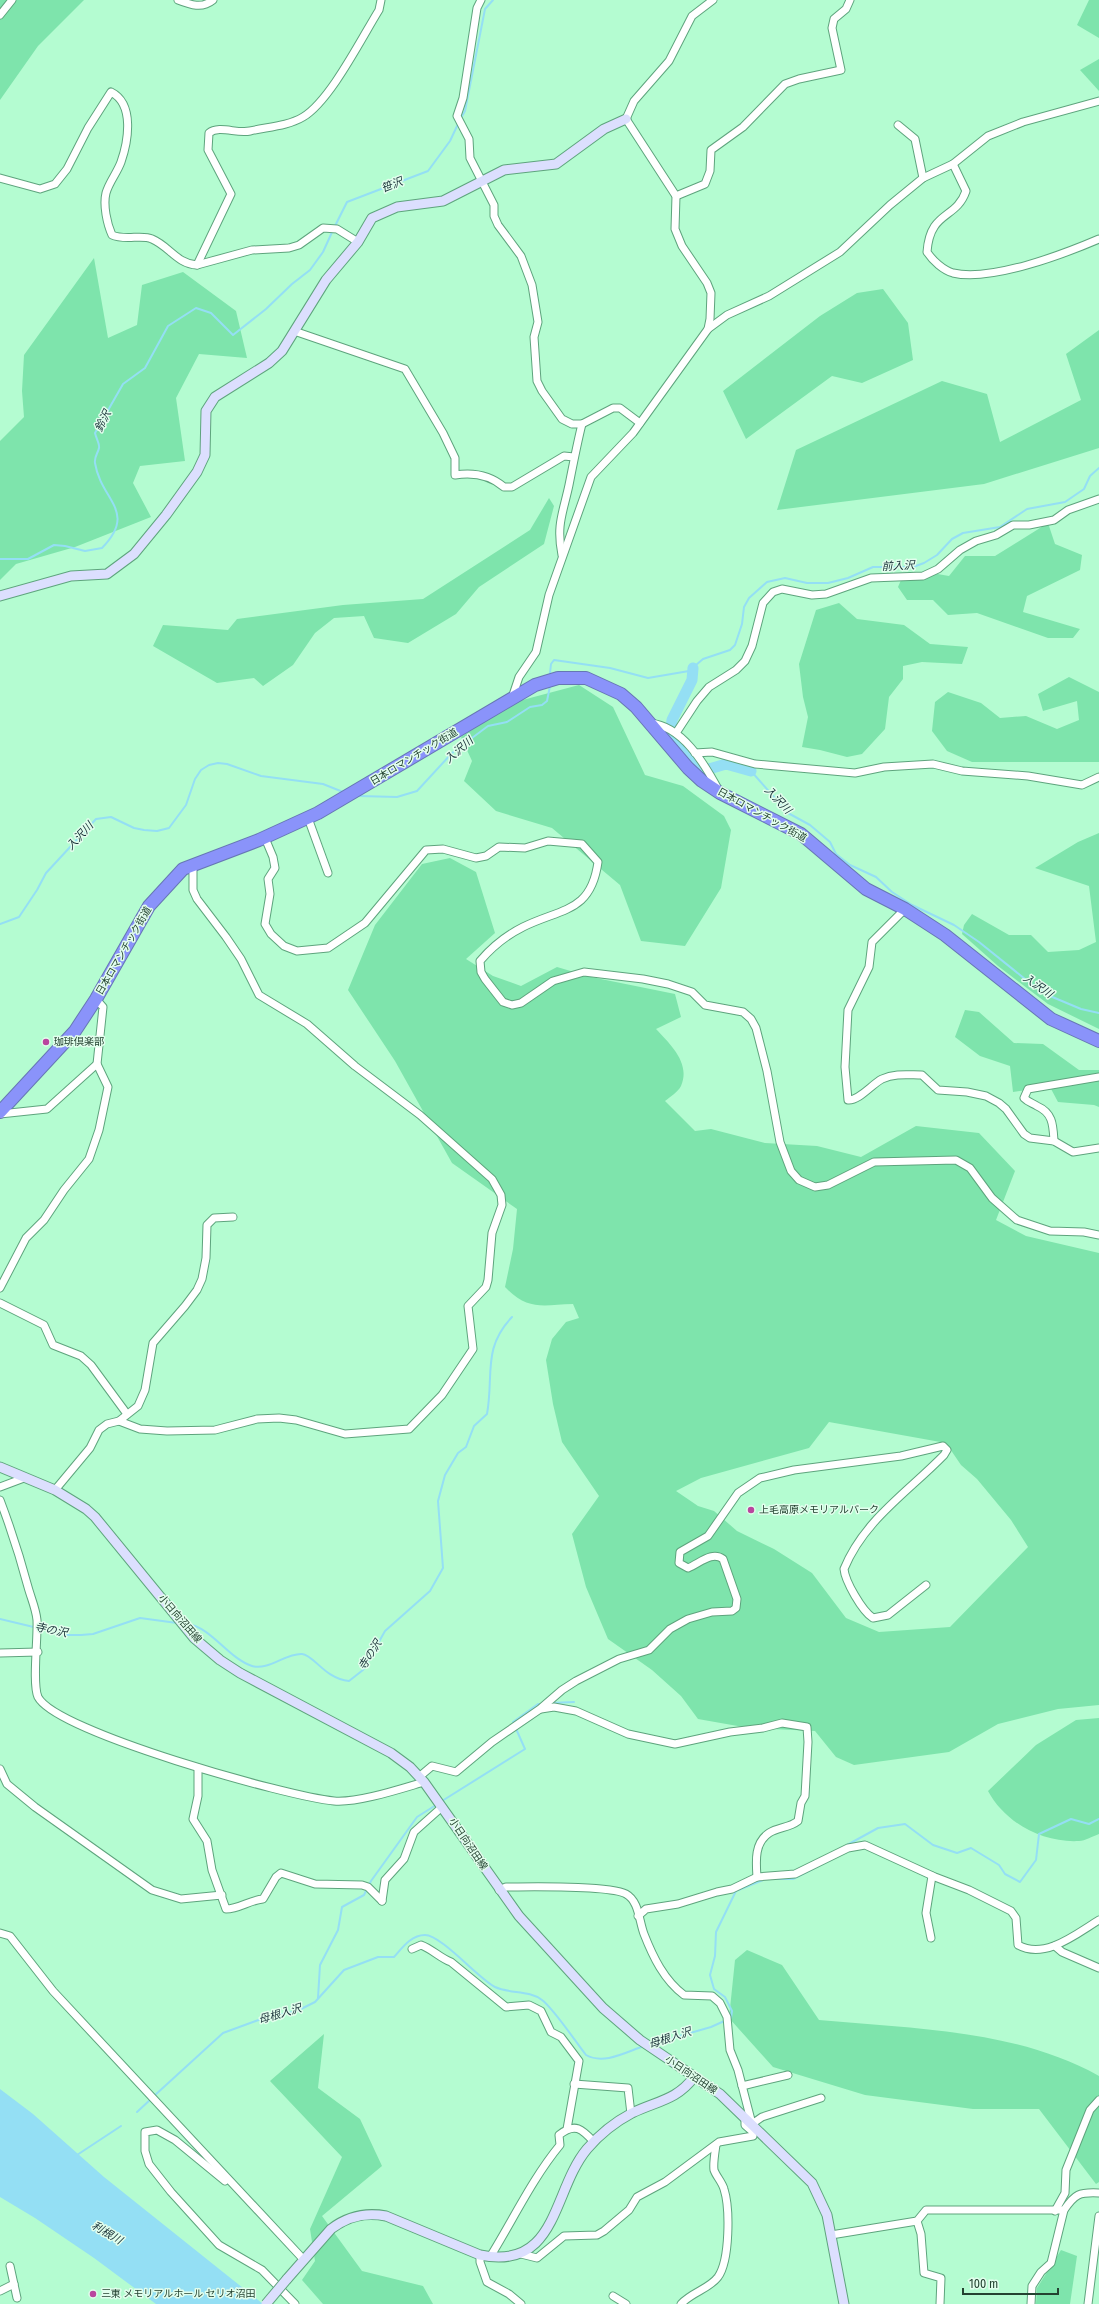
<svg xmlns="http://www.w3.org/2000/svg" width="1099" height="2304" font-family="'Fira Sans Condensed','Noto Sans JP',sans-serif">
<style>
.green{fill:#7ee4ac;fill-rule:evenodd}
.water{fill:#94dff4}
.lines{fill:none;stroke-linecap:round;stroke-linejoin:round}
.stream{stroke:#94dff4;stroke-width:2}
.river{stroke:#94dff4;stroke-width:11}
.street-casing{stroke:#5ea47d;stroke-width:9}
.secondary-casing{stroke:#5ea47d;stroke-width:11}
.highway-casing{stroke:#6677b4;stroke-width:14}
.street{stroke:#fff;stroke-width:7}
.secondary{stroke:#dcdffe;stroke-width:9}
.highway{stroke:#8a93fa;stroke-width:12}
.secondary-bridge-casing{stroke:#5ea47d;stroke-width:11;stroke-linecap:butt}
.secondary-bridge{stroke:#dcdffe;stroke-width:9}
.poi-dot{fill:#b9459e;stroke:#e2feed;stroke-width:1.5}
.labels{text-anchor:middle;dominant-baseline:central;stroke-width:3;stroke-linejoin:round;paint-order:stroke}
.street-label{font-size:10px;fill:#244231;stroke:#e2feed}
.poi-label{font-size:10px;fill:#244231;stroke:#e2feed;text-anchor:start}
.water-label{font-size:11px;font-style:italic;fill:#1a3239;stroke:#e2feed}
</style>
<rect width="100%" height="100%" fill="#b4fcd1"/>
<!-- green -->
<g class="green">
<polygon points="0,0 84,0 38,46 0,100"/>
<polygon points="1089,0 1099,0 1099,38 1077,25"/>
<polygon points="1099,59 1099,91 1080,70"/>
<polygon points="94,258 108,338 137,325 142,285 183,272 236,311 247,358 199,354 176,398 185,461 140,466 133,483 151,517 75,547 16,564 0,580 0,441 24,417 22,391 24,355"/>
<polygon points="883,289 908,323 913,360 862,383 832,376 746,439 723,391 820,316 857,293"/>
<polygon points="1099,330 1099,448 984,484 777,510 796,450 942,381 987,394 1000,442 1081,400 1066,354"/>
<polygon points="549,498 554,506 544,544 479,587 456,614 408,643 374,638 364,616 334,618 315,633 293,665 263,686 254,678 217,683 153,646 163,625 228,630 237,619 343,605 423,599 530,530"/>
<polygon points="1048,523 1055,544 1082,555 1080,570 1027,596 1023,612 1080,629 1073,638 1048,638 977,613 948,615 933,600 907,600 898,587 904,573 926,572 949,576 965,556 995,556"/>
<polygon points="839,603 857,619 904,625 930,644 968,647 962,664 922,662 903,666 903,679 889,697 885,729 862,754 847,757 820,750 802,747 808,717 803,697 799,664 816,610"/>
<polygon points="1069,677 1099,692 1099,762 972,762 947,751 932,731 935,702 948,692 981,703 1000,718 1026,716 1057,729 1079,720 1077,701 1043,711 1038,694"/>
<polygon points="579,685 613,707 645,775 683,786 724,816 731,830 721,888 685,946 641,941 620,885 552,828 496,811 464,781 472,761 461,737 515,702"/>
<polygon points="1099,833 1099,1029 1048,1004 998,966 962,934 964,925 972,914 1009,935 1031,935 1048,952 1079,950 1096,942 1089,886 1035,868 1078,842"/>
<path d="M 450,858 L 476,872 L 495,933 L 466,959 L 493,976 L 521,986 L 557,967 L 591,977 L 675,994 L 681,1017 L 656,1029 C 670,1044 691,1063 681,1086 C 678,1092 670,1097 665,1101 L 695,1131 L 711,1129 L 765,1143 L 817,1146 L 861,1157 L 916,1126 L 979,1133 L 1015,1171 L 996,1220 L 1026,1236 L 1099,1253 L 1099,1705 L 1058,1709 L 998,1724 L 949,1752 L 854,1765 L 836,1757 L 815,1731 L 749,1728 L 698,1719 L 681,1696 L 652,1670 L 608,1639 L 586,1587 L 572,1534 L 599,1496 L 562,1442 L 553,1404 L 546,1360 L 552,1339 L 566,1322 L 579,1318 L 573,1304 C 542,1305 528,1311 505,1287 L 513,1249 L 517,1209 L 452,1163 L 395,1061 L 348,990 L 375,925 L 422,864 ZM 829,1422 L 946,1443 L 961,1465 L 977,1479 L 1011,1520 L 1028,1547 L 950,1627 L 879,1632 L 846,1618 L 812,1573 L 774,1549 L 737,1531 L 714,1511 L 698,1506 L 676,1491 L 701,1478 L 809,1448 Z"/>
<polygon points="965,1010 979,1012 1014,1043 1043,1044 1079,1070 1099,1070 1099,1107 1094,1105 1058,1102 1050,1087 1013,1092 1010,1066 980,1056 955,1037"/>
<path d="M 1099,1718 L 1099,1834 C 1093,1836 1085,1841 1079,1841 C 1043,1843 1005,1823 988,1791 L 1036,1745 L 1076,1720 Z"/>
<path d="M 747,1950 L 782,1965 L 819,2020 C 914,2029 1014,2029 1099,2076 L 1099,2182 L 1096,2184 L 1039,2109 L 973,2109 L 865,2095 L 773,2067 L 729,2018 L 735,1960 Z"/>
<polygon points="324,2034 318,2088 360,2119 382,2166 322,2216 362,2271 423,2286 433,2304 323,2304 302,2280 315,2261 310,2229 342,2157 270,2081"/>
<polygon points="1061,2250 1077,2256 1070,2304 1036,2304 1037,2288"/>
</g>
<!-- water -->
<polygon class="water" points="0,2089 33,2114 104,2177 263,2304 156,2304 94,2258 35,2218 0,2197"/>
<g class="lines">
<!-- stream -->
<g class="stream">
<polyline points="461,118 465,111 485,9 493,0"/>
<polyline points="335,226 347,202 428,171 450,141 458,124"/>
<path d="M 0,559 L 28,559 L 54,545 L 65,546 L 85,551 L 102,548 C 138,511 101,501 95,463 C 94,457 98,453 99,448 C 100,444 96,438 95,433 L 123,384 L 145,368 L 168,326 L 196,308 L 211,313 L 233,335 L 266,309 L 292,284 L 310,270 L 323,252 L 333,230"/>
<polyline points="550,673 551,664 554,660 610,668 648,678 689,671 703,659 730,650 735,645 742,624 744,607 749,598 767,582 785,578 807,583 828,583 848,578 873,567 913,567 924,563 937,555 952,539 963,533 1000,527 1027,509 1065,502 1084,489 1090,476 1099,468"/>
<polyline points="751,771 788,813 810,825 830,842 836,854 850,865 876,877 892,892 912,905 954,925 979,942 1030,983 1050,996 1081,1009 1099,1013"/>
<polyline points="359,796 397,797 417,791 452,753 488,726 507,722 530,707 542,705 547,701 550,686"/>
<polyline points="0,924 19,917 37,890 46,873 96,819 111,817 134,828 144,830 157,831 169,828 186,805 195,779 201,770 209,765 218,763 227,764 261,776 323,784 343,792"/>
<polyline points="0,1619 67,1635 81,1635 93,1634 140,1618 177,1623"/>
<path d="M 188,1624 C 212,1628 228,1658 252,1666 C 268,1671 286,1653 302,1654 C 314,1655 325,1679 349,1681 L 363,1670 L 385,1631 L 430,1591 L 443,1568 L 438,1501 L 445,1475 L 458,1453 L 466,1447 L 474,1426 L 487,1414 C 494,1376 482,1348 512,1317"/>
<polyline points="551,1703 574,1702"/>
<polyline points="442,1801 525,1749 513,1722 538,1704 543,1704"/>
<polyline points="847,1845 878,1828 905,1824 933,1845 957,1853 971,1848 999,1865 1005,1874 1020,1882 1036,1860 1039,1834 1071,1819 1089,1824 1099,1819"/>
<polyline points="777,1879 793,1879 832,1859"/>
<polyline points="318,1998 320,1965 338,1930 342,1907 364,1895 371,1881 417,1817 436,1805"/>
<polyline points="652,2044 711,2027 731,2018 732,2011 725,1997 714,1989 710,1975 715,1956 716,1932 736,1891 763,1880"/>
<path d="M 154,2096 L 223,2033 L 264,2018 L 297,2011 L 315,2002 L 344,1970 L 378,1957 L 394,1957 C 402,1948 411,1935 425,1935 C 441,1935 478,1978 495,1987 C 510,1994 529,1990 542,2000 C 554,2009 575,2041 586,2055 C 604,2065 626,2052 644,2046"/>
<polyline points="137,2112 151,2099"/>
<polyline points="77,2155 121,2126"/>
</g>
<!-- river -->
<polyline class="river" points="693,668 692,680 672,720 670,738 695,767 709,769 726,764 751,771"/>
<defs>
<g id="street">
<path d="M 178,0 C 191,5 202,9 213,0"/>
<polyline points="481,0 477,8 463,98 457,116 469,139 470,158 494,205 494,216 498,225 521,256 532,285 538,322 534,337 537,381 542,391 562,419 572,424 582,424 613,408 620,408 640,423"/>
<polyline points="0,15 12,0"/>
<polyline points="898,125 915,139 923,178"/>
<path d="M 953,164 L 966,191 C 956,220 930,210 927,252 C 933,261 943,270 953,273 C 991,282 1064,254 1099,239"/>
<path d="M 0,178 L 40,189 L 55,184 L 67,169 L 88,128 L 111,92 C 135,104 128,142 121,162 C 117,173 109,182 106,193 C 103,205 107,224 112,235 C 125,241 142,234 152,239 C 169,246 177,264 197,265 L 252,250 L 289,248 L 299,245 L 323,228 L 337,229 L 358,242"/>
<polyline points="676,196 705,184 710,171 711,150 743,127 785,84 799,79 841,70 832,28 834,19 846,9 850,0"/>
<path d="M 197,265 L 231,194 L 208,150 L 209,133 C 219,125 237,134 250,131 C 267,127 288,126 303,117 C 330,101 361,39 379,10 L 381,0"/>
<polyline points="708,329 727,315 769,296 840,252 890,205 923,178 953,164 988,136 1023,122 1099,101"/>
<path d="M 294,331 L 405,369 L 443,433 L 455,458 L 455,475 C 474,472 490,475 504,487 L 512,487 L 564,456 L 574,457"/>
<path d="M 562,555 C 556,525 563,513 569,485 C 573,465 577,444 582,424"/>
<polyline points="512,698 519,677 536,652 549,595 591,477 633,433 708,329 710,319 711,293 707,283 682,246 675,229 676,196 626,119 634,101 669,61 692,16 713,0"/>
<path d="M 650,723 C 682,726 704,763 718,789"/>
<polyline points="676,733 697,701 709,687 736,670 745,661 752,646 763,603 773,592 782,589 812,595 826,594 871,578 923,576 938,569 960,550 976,541 996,535 1013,525 1029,525 1054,520 1068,510 1099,499"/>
<polyline points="695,753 712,752 755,764 855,773 884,767 933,764 962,771 1028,776 1082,785 1099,777"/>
<polyline points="308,818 328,873"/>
<path d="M 265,838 L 273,857 L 275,868 L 268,879 L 270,894 L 265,924 L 271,934 L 284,946 L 297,951 L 328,948 L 365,923 L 426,850 L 443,849 L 476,858 L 486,856 L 499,847 L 525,848 L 548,841 L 582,844 L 598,862 C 591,913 561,908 523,927 C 507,935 492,947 480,961 L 481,972 L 485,979 L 503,1002 L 512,1005 L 521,1003 L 553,981 L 584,972 L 643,979 L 668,984 L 692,992 L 705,1005 L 743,1012 L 751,1019 L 756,1028 L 767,1071 L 780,1142 L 791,1171 L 799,1180 L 815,1187 L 828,1185 L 874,1162 L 956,1160 L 970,1168 L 992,1198 L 1017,1220 L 1050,1231 L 1084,1232 L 1099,1235"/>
<path d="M 905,909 L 872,942 L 869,967 L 848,1010 L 845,1067 L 848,1100 C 859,1101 872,1084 882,1079 C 895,1073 908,1075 922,1075 L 938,1090 L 967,1092 L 986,1096 L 999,1103 L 1006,1109 L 1024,1134 L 1030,1138 L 1054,1141 L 1073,1152 L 1099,1148"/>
<polyline points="0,1114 47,1109 97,1064"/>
<path d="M 1054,1141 C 1053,1125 1053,1113 1037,1106 C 1032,1103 1028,1102 1024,1098 L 1028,1089 L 1099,1077"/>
<polyline points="0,1288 26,1238 44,1220 64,1190 89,1159 99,1130 108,1087 97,1064 103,1007 96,999"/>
<polyline points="0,1303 44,1325 53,1345 81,1356 91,1365 127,1414"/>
<polyline points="119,1421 140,1429 167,1431 215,1430 257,1419 279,1418 296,1420 345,1434 409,1429 442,1395 473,1349 468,1306 486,1287 488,1280 492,1233 502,1205 501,1195 492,1179 420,1115 355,1066 307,1024 259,995 241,959 226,937 197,899 193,890 193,864"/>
<polyline points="0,1487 24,1478"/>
<polyline points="55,1490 90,1448 99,1430 107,1424 119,1421 138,1406 145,1390 153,1343 185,1306 197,1290 202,1279 206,1258 207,1225 214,1218 233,1217"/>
<path d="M 0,1500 C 11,1529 20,1557 28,1587 C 31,1598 36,1609 37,1620 C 38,1638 32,1684 38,1697 C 56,1732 289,1797 334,1801 C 358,1803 400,1789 424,1782"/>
<polyline points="0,1653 38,1652"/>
<path d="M 541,1709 L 554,1707 L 576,1711 L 628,1734 L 675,1744 L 730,1732 L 763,1728 L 782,1723 L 807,1727 L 808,1742 L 805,1796 L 801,1803 L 798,1821 C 789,1828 778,1827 769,1833 C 754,1843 756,1862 757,1877"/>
<path d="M 198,1768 L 198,1796 L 193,1819 L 207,1841 L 212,1870 L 226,1909 C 239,1909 250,1900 263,1899 L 276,1877 L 281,1873 L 315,1884 L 362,1885 L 368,1887 L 382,1901"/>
<polyline points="0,1769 7,1784 35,1807 152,1890 181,1899 222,1895"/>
<path d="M 419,1777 L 432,1766 L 456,1772 L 492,1742 L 540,1709 L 562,1690 L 576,1681 L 619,1659 L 649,1650 L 670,1629 L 688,1619 L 712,1612 L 732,1611 L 736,1608 L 737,1599 L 723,1559 C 712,1551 700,1563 688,1568 L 679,1563 L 680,1552 L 708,1536 L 738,1493 L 760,1478 L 794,1470 L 901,1456 L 943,1446 L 947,1450 L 944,1455 C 908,1492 864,1520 844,1569 C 845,1581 862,1611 873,1618 L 888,1615 L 926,1585"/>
<path d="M 499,1890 L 506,1887 C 530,1887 609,1885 626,1894 C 639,1901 639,1921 644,1934 C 653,1957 664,1980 684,1995 L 712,1996 L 720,2003 L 727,2017 L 730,2050 L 738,2070 L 752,2124 L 762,2117 L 821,2098"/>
<polyline points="382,1901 385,1880 404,1859 414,1832 442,1807"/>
<path d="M 638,1916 L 646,1909 L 678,1904 L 717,1892 L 732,1889 L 757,1877 L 795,1874 L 848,1848 L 865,1845 L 935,1877 L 969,1890 L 1011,1911 L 1016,1918 L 1018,1945 C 1045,1960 1076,1934 1099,1920"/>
<polyline points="0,1933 10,1936 53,1991 304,2260"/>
<polyline points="931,1938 926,1913 932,1876"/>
<polyline points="1055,1946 1062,1952 1099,1968"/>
<path d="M 412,1949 L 421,1945 C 432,1949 440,1958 451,1962 L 506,2007 L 529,2005 L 541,2011 L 551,2032 L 561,2037 L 579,2061 L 567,2129"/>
<polyline points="574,2084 628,2088 631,2114"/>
<polyline points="742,2086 788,2075"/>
<polyline points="225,2181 175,2140 157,2130 145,2132 145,2151 149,2164 171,2192 219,2245 262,2270 295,2304"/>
<polyline points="1055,2211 1065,2193 1066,2170 1090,2110 1099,2100"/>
<polyline points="917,2221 921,2234 924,2273 941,2278 940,2304"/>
<path d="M 831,2235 L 917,2221 L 926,2210 L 1064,2210 C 1075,2194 1079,2192 1099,2193"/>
<polyline points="521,2254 537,2258 564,2236 597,2235 604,2231 629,2210 637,2197 665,2182 719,2142 753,2136 753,2132 745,2125 745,2118"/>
<polyline points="480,2255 480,2262 487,2282 509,2294 521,2304"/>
<path d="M 490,2257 C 513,2220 532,2179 560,2145 L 559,2135 C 575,2122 582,2129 594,2142"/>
<polyline points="10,2266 17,2298"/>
<polyline points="0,2291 14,2284"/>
<polyline points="613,2296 626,2304"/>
<path d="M 681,2304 C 692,2292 709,2289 718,2277 C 730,2260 730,2208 724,2189 C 722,2182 716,2176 714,2170 C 713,2163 715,2152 716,2145"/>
<polyline points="1031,2304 1032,2286 1041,2272 1051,2263 1064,2210"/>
<polyline points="1088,2304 1099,2216"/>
</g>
<g id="secondary">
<polyline points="0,596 71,576 107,574 134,554 166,515 197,472 205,455 206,411 215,397 269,363 282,351 326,280 358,242 372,218 397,207 443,201 504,170 556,164 604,129 626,119"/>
<polyline points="0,1467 55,1490 86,1509 95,1517 194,1638 220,1660 240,1673 391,1753 410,1767 424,1782 519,1916 603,2008 640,2040 720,2094 812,2183 827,2215 844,2304"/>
<path d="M 287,2279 L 331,2229 C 348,2216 365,2212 386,2216 L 480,2255 C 558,2271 552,2191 587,2149 C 599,2135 615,2122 632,2113 C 657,2101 677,2100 694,2077"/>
</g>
<polyline id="highway" points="0,1112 75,1031 96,999 149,906 183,869 259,840 318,813 535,685 558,678 586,678 621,694 636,707 688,768 702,781 720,793 801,834 866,889 905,909 945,935 1051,1019 1099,1041"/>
</defs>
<!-- street casing -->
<use href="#street" class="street-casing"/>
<!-- secondary casing -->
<use href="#secondary" class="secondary-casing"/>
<!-- highway casing -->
<use href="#highway" class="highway-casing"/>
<!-- street -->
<use href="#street" class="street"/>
<!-- secondary -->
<use href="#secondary" class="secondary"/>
<!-- highway -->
<use href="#highway" class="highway"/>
<defs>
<polyline id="secondary-bridge" points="266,2304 287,2279"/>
</defs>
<!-- secondary-bridge casing -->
<use href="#secondary-bridge" class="secondary-bridge-casing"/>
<!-- secondary-bridge -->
<use href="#secondary-bridge" class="secondary-bridge"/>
</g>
<!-- markers -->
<g class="poi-dot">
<circle cx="46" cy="1042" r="4"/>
<circle cx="751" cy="1510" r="4"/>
<circle cx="93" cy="2294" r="4"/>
</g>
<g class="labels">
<!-- street labels -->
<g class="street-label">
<text transform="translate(414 757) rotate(-31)">日本ロマンチック街道</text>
<text transform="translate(762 815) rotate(29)">日本ロマンチック街道</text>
<text transform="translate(124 951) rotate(-60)">日本ロマンチック街道</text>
<text transform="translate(180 1619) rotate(49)">小日向沼田線</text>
<text transform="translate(468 1844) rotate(56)">小日向沼田線</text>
<text transform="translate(691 2075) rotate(34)">小日向沼田線</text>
</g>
<!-- poi labels -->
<g class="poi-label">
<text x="54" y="1042">珈琲倶楽部</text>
<text x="759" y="1510">上毛高原メモリアルパーク</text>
<text x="101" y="2294">三東 メモリアルホール セリオ沼田</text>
</g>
<!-- water labels -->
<g class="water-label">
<text transform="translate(392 185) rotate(-21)">笹沢</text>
<text transform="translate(103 421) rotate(-64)">鈴沢</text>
<text transform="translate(898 566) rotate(-3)">前入沢</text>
<text transform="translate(459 750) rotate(-41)">入沢川</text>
<text transform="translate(778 800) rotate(46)">入沢川</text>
<text transform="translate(80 836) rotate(-47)">入沢川</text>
<text transform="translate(1038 986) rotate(35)">入沢川</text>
<text transform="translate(51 1630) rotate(12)">寺の沢</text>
<text transform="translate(370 1655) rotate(-58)">寺の沢</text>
<text transform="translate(280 2014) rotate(-16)">母根入沢</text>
<text transform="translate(670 2038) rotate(-18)">母根入沢</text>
<text transform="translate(107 2233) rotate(31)">利根川</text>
</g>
</g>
<!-- scale -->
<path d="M963 2288v6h95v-6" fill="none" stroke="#244231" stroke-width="2"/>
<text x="969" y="2288" font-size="12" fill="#244231" stroke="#e2feed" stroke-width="3" paint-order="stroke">100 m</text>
</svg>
